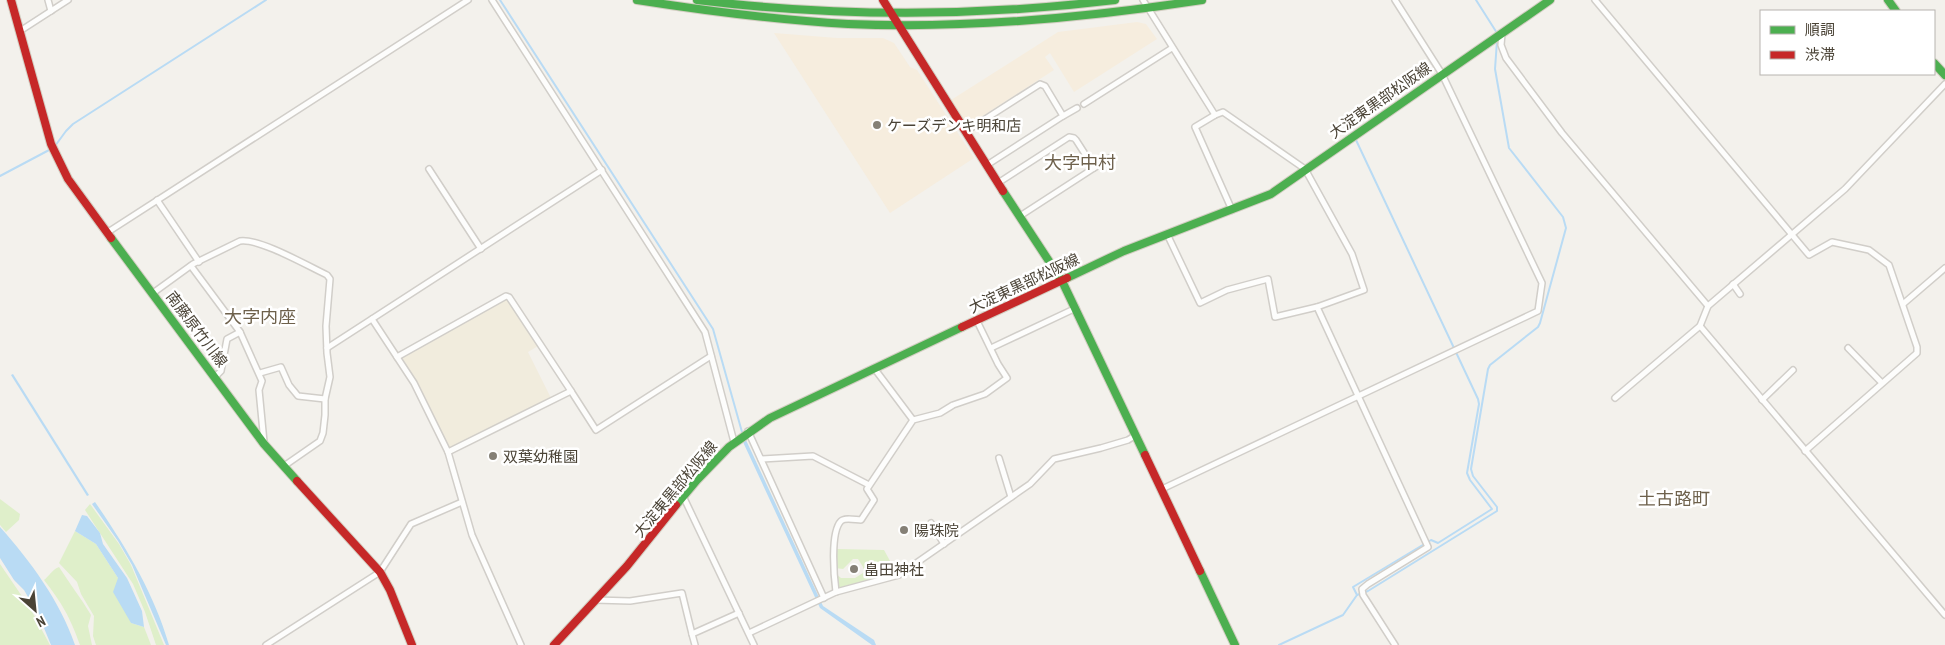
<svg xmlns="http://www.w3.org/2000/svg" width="1945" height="645" font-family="'PT Sans Narrow','Noto Sans JP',sans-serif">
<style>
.commercial{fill:#f6edde}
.education{fill:#f1ecdd}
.green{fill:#dfefca}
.water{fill:#b9dbf4}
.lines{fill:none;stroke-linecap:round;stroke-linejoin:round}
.stream{stroke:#b9dbf4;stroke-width:2}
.street-casing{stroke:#d1cec9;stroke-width:8}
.fast-casing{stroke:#d3cec2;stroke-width:10}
.jam-casing{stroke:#d3cec2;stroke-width:10}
.street{stroke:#fdfdfc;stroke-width:5}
.fast{stroke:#4caf50;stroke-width:8}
.jam{stroke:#c62828;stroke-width:8}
.poi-dot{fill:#858076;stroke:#fff;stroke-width:2}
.labels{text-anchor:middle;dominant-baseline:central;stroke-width:5;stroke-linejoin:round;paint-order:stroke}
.street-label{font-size:15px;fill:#4a4336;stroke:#fff}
.poi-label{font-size:15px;fill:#4a4336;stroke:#fff;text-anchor:start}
.quarter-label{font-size:18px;fill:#6e614c;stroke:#fff}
</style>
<rect width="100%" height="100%" fill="#f3f1ec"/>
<!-- commercial -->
<g class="commercial">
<polygon points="1137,22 1146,24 1157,39 1074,92 1050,53 1045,57 1054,70 967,126 951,100 1058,32"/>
<polygon points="774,33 837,38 883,38 894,43 910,67 917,70 974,158 890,213"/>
</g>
<!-- education -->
<polygon class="education" points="505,298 509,299 538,346 528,352 551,398 449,448 416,381 403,359 403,357"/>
<!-- green -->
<g class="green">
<polygon points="0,499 20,514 19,520 6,532 0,525"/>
<polygon points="90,504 119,544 131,565 164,645 156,645 145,612 133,584 85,510"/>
<polygon points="75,531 96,544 118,578 131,623 144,627 151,645 96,645 93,636 94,616 81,594 77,582 59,563"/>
<polygon points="837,549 884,550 895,570 892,576 838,588 836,574 841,578 855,578 863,573 863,567 858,559 853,559 843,569 835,568"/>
<polygon points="0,564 30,608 50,645 0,645"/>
<path d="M 59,567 C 69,583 81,598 91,615 L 88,626 L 92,645 L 80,645 C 70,617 62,603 44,580 C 49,576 53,569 59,567 Z"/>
</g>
<!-- water -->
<g class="water">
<polygon points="13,374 89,495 87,496 11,375"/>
<polygon points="746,440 823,606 874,640 876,645 872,645 820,608 743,442"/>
<path d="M 95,502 C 126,547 154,593 169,645 L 166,645 L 132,565 L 118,541 L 92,504 Z"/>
<polygon points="82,515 87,516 100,533 103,544 127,578 142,611 144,627 131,623 113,592 118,578 96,544 75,531"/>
<path d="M 0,527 C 31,562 60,601 75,645 L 51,645 L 39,616 L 24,590 L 14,580 L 0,558 Z"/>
</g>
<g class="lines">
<!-- stream -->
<g class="stream">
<polyline points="500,0 713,329 742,432"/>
<polyline points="1476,0 1497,33"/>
<polyline points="55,146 66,131 73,124 266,0"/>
<polyline points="0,176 51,149"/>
<polyline points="1357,595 1368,591 1497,511 1497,507 1473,476 1471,469 1488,369 1490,365 1538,327 1540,323 1566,228 1563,217 1509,148 1495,69 1497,41"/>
<polyline points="1279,645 1343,615 1357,595 1353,587 1431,540 1438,543 1492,509 1470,480 1467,473 1479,404 1478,399 1356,140"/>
</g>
<defs>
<g id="street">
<polyline points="48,0 51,11"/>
<polyline points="492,0 705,332 734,442"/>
<polyline points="1143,0 1215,115"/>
<polyline points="1595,0 1809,255 1832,242 1869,250 1889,265 1917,347 1917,353 1805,451"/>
<polyline points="20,31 68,0"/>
<polyline points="1502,34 1501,45 1506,58 1562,133 1708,306"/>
<polyline points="1084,104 1172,48"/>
<polyline points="1063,116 1077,108"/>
<polyline points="965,132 1040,84 1045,86 1063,116 987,165"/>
<polyline points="1094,168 1109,158"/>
<polyline points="429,169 481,249"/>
<polyline points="998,183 1069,137 1074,138 1076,140 1094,168 1020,216"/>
<polyline points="157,200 199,262"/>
<polyline points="108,232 468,0"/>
<polyline points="1167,234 1200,303 1227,290 1268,279 1275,317 1317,307 1364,290 1352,254 1305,169 1223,112 1215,115 1195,127 1232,210"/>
<polyline points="191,266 240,332"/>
<polyline points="1733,284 1740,294"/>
<path d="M 153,293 L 193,264 L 240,241 C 259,238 308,266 327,275 L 330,279 L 326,326 L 327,353 L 330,377 L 325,399 L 325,415 L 323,433 L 320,441 L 284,466"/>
<polyline points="1903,304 1945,268"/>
<polyline points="1317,307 1428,547 1368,584 1362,589 1363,595 1395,645"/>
<polyline points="372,319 414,383 448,452 472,535 521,645"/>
<polyline points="1700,326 1945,615"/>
<polyline points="327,348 602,170"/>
<polyline points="991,348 1076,308"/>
<polyline points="1848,348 1882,383"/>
<polyline points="397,357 506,296 509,297 571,391"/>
<polyline points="874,368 913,420"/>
<polyline points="260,373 281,367 289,385 298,396 325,399"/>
<polyline points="215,377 221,371 227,339 240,332 262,381 259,390 264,442"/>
<polyline points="1615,398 1700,326 1708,306 1845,189 1945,84"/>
<polyline points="1762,400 1793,370"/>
<polyline points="748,431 824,598"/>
<polyline points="448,452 571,391 596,430 711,356"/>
<polyline points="999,458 1011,497"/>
<polyline points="761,459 813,456 869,485"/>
<polyline points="1162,489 1538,311 1542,283 1442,74 1395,0"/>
<polyline points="683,496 754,645"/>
<polyline points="931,523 944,544"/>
<path d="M 836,592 C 834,577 830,532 841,521 C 845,517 856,520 861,520 L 874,500 L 867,489 L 913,420 L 940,413 L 953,405 L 985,394 L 1007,378 L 998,364 L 977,321"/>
<polyline points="595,600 630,601 682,593 692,634"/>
<polyline points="749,633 836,592 899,575 1030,484 1054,459 1101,448 1128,440 1136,435"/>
<polyline points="266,645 380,572 411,524 462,502"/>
<polyline points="695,645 692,634 739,613"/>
</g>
<g id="fast">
<path d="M 637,0 C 707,11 777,20 848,24 C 966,29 1085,18 1202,0"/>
<path d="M 697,0 C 836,17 976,17 1115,0"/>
<polyline points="1888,0 1896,11"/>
<polyline points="1934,63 1945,75"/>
<polyline points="1003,191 1062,281 1145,455"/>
<polyline points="111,238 264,444 297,481"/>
<polyline points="1067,278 1124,251 1271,194 1550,0"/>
<polyline points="676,505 697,480 729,447 770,418 962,327"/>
<polyline points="1200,571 1235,645"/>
</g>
<g id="jam">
<polyline points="11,0 51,144 68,179 111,238"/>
<polyline points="883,0 1003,191"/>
<polyline points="962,327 1067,278"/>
<polyline points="1145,455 1200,571"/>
<polyline points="297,481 380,572 390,590 412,645"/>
<polyline points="554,645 627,566 676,505"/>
</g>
</defs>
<!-- street casing -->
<use href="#street" class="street-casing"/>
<!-- fast casing -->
<use href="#fast" class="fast-casing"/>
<!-- jam casing -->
<use href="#jam" class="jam-casing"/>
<!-- street -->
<use href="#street" class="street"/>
<!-- fast -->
<use href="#fast" class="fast"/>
<!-- jam -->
<use href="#jam" class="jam"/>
</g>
<!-- markers -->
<g class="poi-dot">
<circle cx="877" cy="125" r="5"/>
<circle cx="493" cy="456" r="5"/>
<circle cx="904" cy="530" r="5"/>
<circle cx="854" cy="569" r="5"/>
</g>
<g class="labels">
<!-- street labels -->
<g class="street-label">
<text transform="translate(1380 100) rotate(-35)">大淀東黒部松阪線</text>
<text transform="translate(1024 283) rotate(-25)">大淀東黒部松阪線</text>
<text transform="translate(197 329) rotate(53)">南藤原竹川線</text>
<text transform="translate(675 489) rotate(-50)">大淀東黒部松阪線</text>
</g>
<!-- poi labels -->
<g class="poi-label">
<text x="887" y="125">ケーズデンキ明和店</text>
<text x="503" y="456">双葉幼稚園</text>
<text x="914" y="530">陽珠院</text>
<text x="864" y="569">畠田神社</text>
</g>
<!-- quarter labels -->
<g class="quarter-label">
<text x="1080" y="162">大字中村</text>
<text x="260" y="316">大字内座</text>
<text x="1674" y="498">土古路町</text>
</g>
</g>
<!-- legend -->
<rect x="1760" y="10" width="175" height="65" fill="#ffffff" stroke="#b7b4af"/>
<rect x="1770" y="26" width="25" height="8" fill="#4caf50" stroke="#b7b4af"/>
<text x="1805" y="35" font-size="15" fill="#4a4336">順調</text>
<rect x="1770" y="51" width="25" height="8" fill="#c62828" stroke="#b7b4af"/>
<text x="1805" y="60" font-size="15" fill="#4a4336">渋滞</text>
<!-- north arrow -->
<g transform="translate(35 610) rotate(153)" stroke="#ffffff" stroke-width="4" paint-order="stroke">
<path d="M0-4L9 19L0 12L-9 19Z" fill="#4a4336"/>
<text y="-8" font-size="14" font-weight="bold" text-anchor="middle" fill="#4a4336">N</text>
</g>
</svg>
